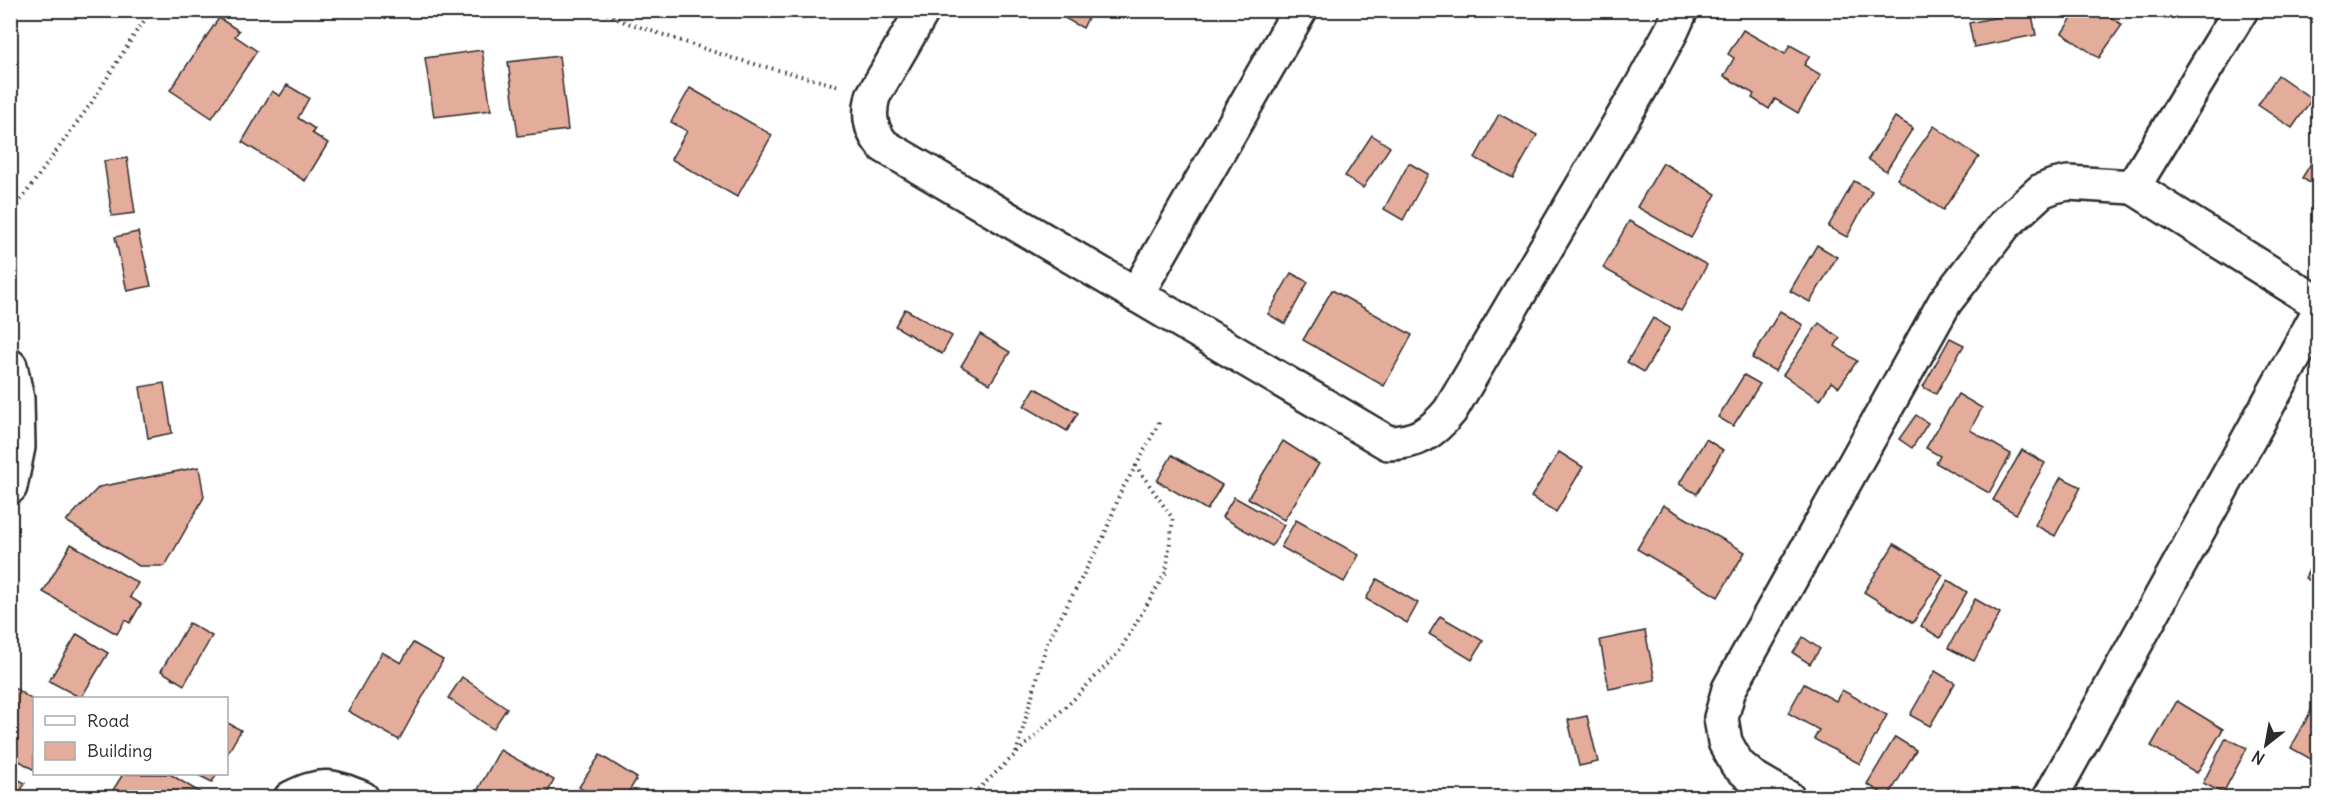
<svg xmlns="http://www.w3.org/2000/svg" width="2329" height="808" font-family="Delius,sans-serif">
<style>
.building{fill:#e4ac9b;stroke:#2b2b2b;stroke-width:1.5}
.lines{fill:none;stroke-linecap:round;stroke-linejoin:round}
.street-casing{stroke:#2b2b2b;stroke-width:38}
.path{stroke:#2b2b2b;stroke-width:4;stroke-dasharray:1.5 4.5;stroke-linecap:butt}
.street{stroke:#fff;stroke-width:33}
</style>
<rect width="100%" height="100%" fill="#fff"/>
<filter id="ink" filterUnits="userSpaceOnUse"><feTurbulence type="fractalNoise" baseFrequency=".0167" numOctaves="2"/><feDisplacementMap in="SourceGraphic" scale="12" xChannelSelector="R" yChannelSelector="G"/><feConvolveMatrix kernelMatrix="1 2 1 2 8 2 1 2 1" color-interpolation-filters="sRGB"/></filter>
<g filter="url(#ink)">
<!-- building -->
<g class="building">
<polygon points="1070,10 1092,10 1083,28 1066,19"/>
<polygon points="2031,10 2036,35 1974,47 1969,23"/>
<polygon points="2077,10 2101,10 2122,25 2099,58 2062,33"/>
<polygon points="219,18 239,31 235,36 257,51 212,118 170,90"/>
<polygon points="1743,30 1785,54 1790,45 1810,56 1804,65 1821,75 1798,113 1775,99 1769,109 1752,98 1754,94 1724,76 1734,58 1728,54"/>
<polygon points="482,50 491,110 434,117 425,58"/>
<polygon points="559,56 568,130 518,136 508,62"/>
<polygon points="2278,75 2312,99 2292,128 2258,105"/>
<polygon points="287,85 309,98 298,118 315,129 312,133 328,143 305,181 242,142 272,91 280,96"/>
<polygon points="690,88 772,135 737,197 671,159 687,131 671,122"/>
<polygon points="1499,114 1537,135 1513,178 1475,158"/>
<polygon points="1895,117 1913,128 1886,171 1868,159"/>
<polygon points="1934,126 1979,157 1943,210 1897,179"/>
<polygon points="1372,135 1390,147 1363,188 1345,176"/>
<polygon points="2318,152 2318,188 2302,178"/>
<polygon points="127,158 135,213 112,216 104,161"/>
<polygon points="1409,163 1428,174 1403,220 1384,209"/>
<polygon points="1663,163 1716,194 1691,238 1637,207"/>
<polygon points="1854,181 1872,191 1847,237 1828,227"/>
<polygon points="1629,221 1707,265 1681,311 1603,268"/>
<polygon points="138,232 151,286 127,291 115,237"/>
<polygon points="1817,245 1837,257 1810,302 1790,291"/>
<polygon points="1291,273 1308,282 1285,324 1268,314"/>
<polygon points="1332,290 1412,335 1384,386 1303,340"/>
<polygon points="905,309 952,336 942,354 895,326"/>
<polygon points="1780,311 1803,325 1775,371 1752,358"/>
<polygon points="1653,318 1670,328 1644,372 1627,362"/>
<polygon points="1819,323 1840,338 1835,346 1857,361 1839,387 1831,382 1820,400 1783,375"/>
<polygon points="980,334 1010,352 990,384 961,366"/>
<polygon points="1950,338 1964,345 1936,394 1923,387"/>
<polygon points="1744,375 1760,384 1733,426 1718,417"/>
<polygon points="164,383 172,433 148,438 140,387"/>
<polygon points="1035,388 1078,413 1067,431 1024,406"/>
<polygon points="1958,394 1982,408 1970,430 2011,454 1989,493 1936,463 1940,456 1926,448"/>
<polygon points="1916,415 1928,423 1912,448 1899,439"/>
<polygon points="1706,439 1723,450 1697,494 1679,484"/>
<polygon points="1283,441 1319,464 1284,520 1248,498"/>
<polygon points="2022,450 2045,463 2016,514 1993,500"/>
<polygon points="1559,452 1583,467 1556,512 1531,497"/>
<polygon points="1172,455 1222,485 1207,510 1157,481"/>
<polygon points="199,467 204,497 165,566 139,566 66,521 99,487"/>
<polygon points="2061,477 2081,487 2055,536 2035,525"/>
<polygon points="1234,497 1284,525 1272,546 1222,517"/>
<polygon points="1663,505 1745,552 1718,597 1637,549"/>
<polygon points="1296,520 1359,555 1344,582 1281,547"/>
<polygon points="71,544 138,583 130,597 141,604 130,623 125,620 117,634 43,592"/>
<polygon points="1894,544 1943,575 1913,623 1864,592"/>
<polygon points="2318,552 2318,585 2305,578"/>
<polygon points="1377,579 1418,603 1407,623 1366,599"/>
<polygon points="1948,580 1967,592 1940,638 1921,626"/>
<polygon points="1975,599 2000,613 1974,661 1948,648"/>
<polygon points="1440,616 1483,641 1472,660 1429,634"/>
<polygon points="189,623 212,636 184,685 161,671"/>
<polygon points="1645,631 1655,680 1609,689 1600,640"/>
<polygon points="77,634 108,653 81,698 49,681"/>
<polygon points="1803,637 1820,649 1810,664 1793,653"/>
<polygon points="413,643 443,660 399,740 348,711 382,652 401,663"/>
<polygon points="1935,671 1955,683 1930,726 1910,715"/>
<polygon points="462,677 507,708 493,729 448,698"/>
<polygon points="1804,684 1836,701 1842,690 1887,715 1860,764 1814,739 1819,730 1788,713"/>
<polygon points="10,685 34,701 34,770 10,755"/>
<polygon points="2177,701 2223,729 2197,773 2151,746"/>
<polygon points="2313,707 2318,710 2318,763 2291,748"/>
<polygon points="1587,716 1598,762 1579,766 1568,720"/>
<polygon points="226,722 241,730 226,756"/>
<polygon points="1895,737 1916,750 1888,797 1867,784"/>
<polygon points="2226,738 2247,748 2223,793 2203,783"/>
<polygon points="500,750 554,780 545,798 484,798 476,793"/>
<polygon points="600,755 637,778 625,798 595,798 579,787"/>
<polygon points="123,774 170,774 204,795 202,798 108,798"/>
<polygon points="196,774 217,774 212,782"/>
<polygon points="10,775 25,783 17,798 10,798"/>
</g>
<g class="lines">
<defs>
<g id="street">
<path d="M 923,10 L 873,96 C 868,115 870,131 884,146 L 1388,443 C 1416,443 1432,433 1450,411 L 1641,87 L 1672,30 L 1681,10"/>
<polyline points="2241,10 2133,187 2318,303"/>
<polyline points="1136,295 1300,10"/>
<polyline points="10,366 17,399 18,447 10,487"/>
<path d="M 291,798 C 322,783 330,785 362,798"/>
<polyline points="1788,798 1752,777 1737,764 1725,742 1721,718 1729,689 1945,302 2005,224 2041,191 2054,186 2068,183 2133,187"/>
<polyline points="2050,798 2318,314"/>
</g>
</defs>
<!-- street casing -->
<use href="#street" class="street-casing"/>
<!-- path -->
<g class="path">
<polyline points="602,10 619,20 732,58 839,86"/>
<polyline points="10,215 92,102 136,32 152,10"/>
<polyline points="1016,753 1047,643 1104,536 1121,491 1136,466"/>
<polyline points="969,798 1075,698 1119,652 1166,572 1173,519 1136,466 1160,421"/>
</g>
<!-- street -->
<use href="#street" class="street"/>
</g>
</g>
<!-- margin -->
<rect width="2329" height="808" fill="none" stroke="#fff" stroke-width="36"/>
<rect x="18" y="18" width="2293" height="772" fill="none" stroke="#2b2b2b" stroke-width="2" filter="url(#ink)"/>
<!-- legend -->
<rect x="33" y="697" width="195" height="78" fill="#ffffff" stroke="#aaaaaa" stroke-width="1.5"/>
<rect x="45" y="716" width="30" height="9" fill="#ffffff" stroke="#aaaaaa" stroke-width="1.5"/>
<text x="87" y="727" font-size="18" fill="#2b2b2b">Road</text>
<rect x="45" y="742" width="30" height="18" fill="#e4ac9b" stroke="#aaaaaa" stroke-width="1.5"/>
<text x="87" y="757" font-size="18" fill="#2b2b2b">Building</text>
<!-- north arrow -->
<g transform="translate(2266 745) rotate(211)" stroke="#ffffff" stroke-width="4.5" paint-order="stroke">
<path d="M0-4.5L10 22L0 15L-10 22Z" fill="#2b2b2b"/>
<text y="-9" font-size="16" font-weight="bold" text-anchor="middle" fill="#2b2b2b">N</text>
</g>
</svg>
